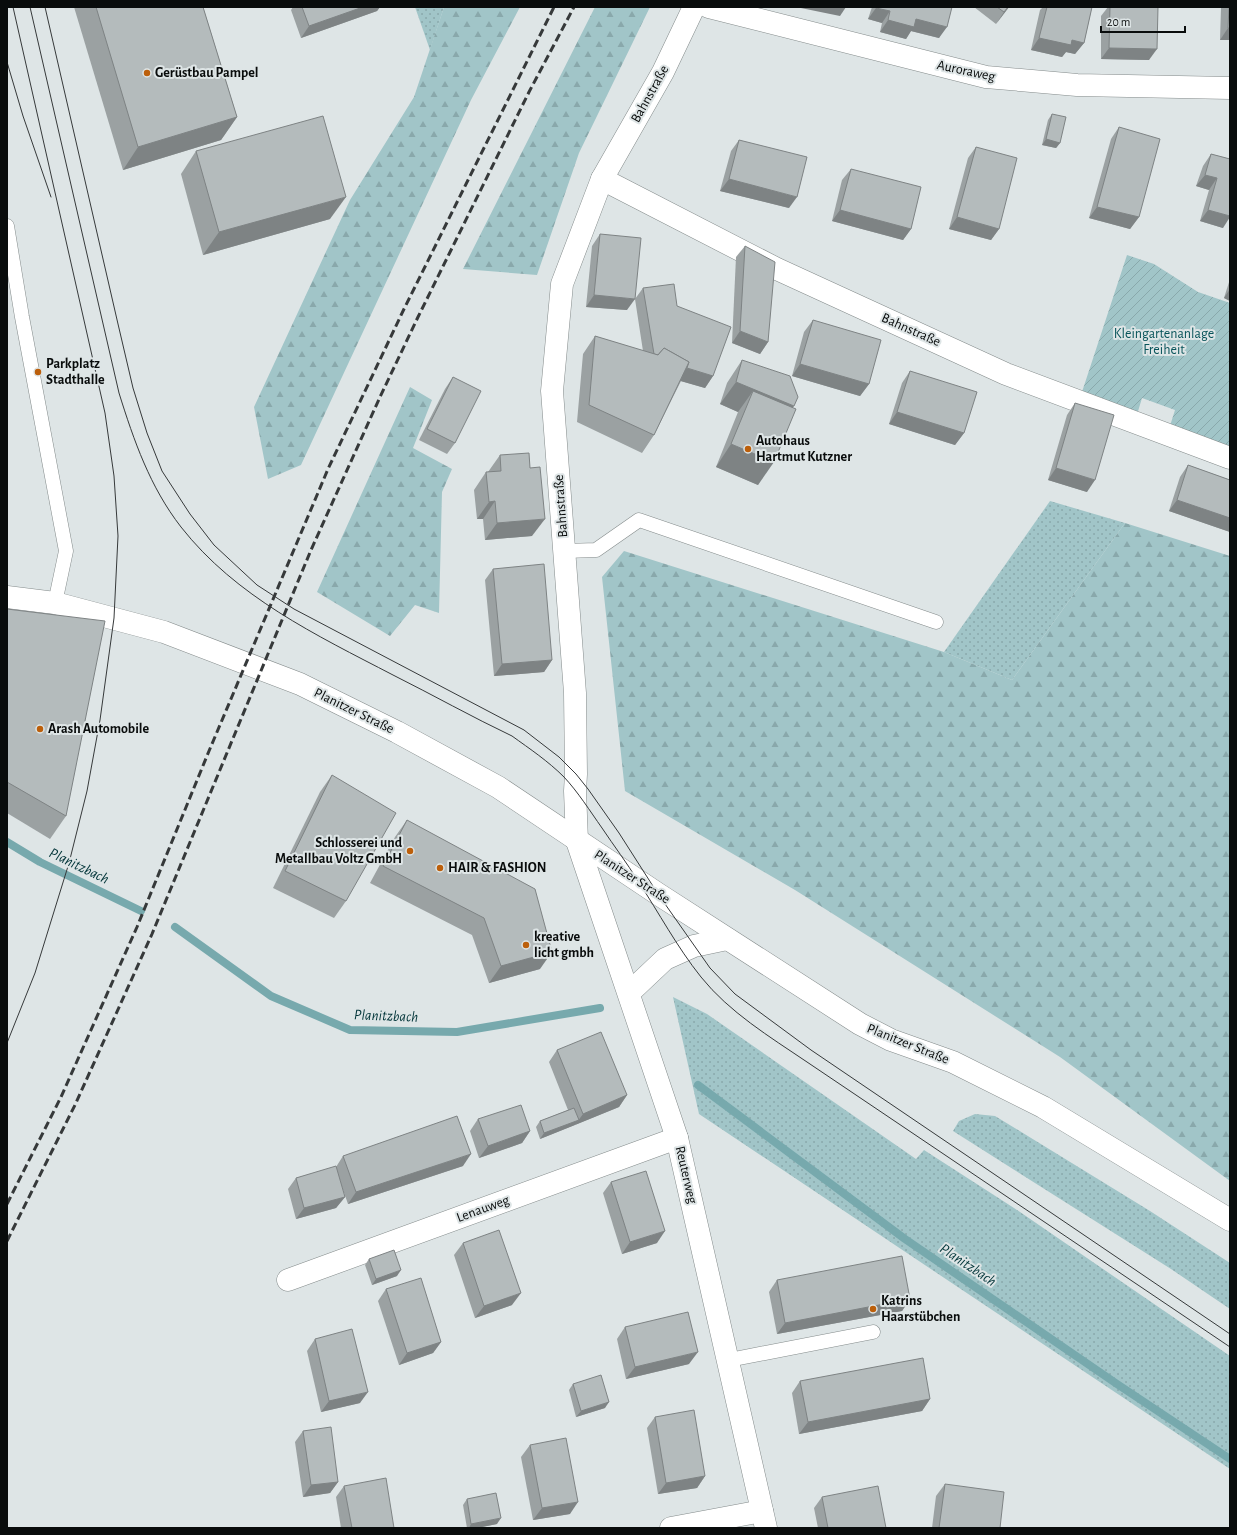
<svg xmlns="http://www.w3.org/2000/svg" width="1237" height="1535" font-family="'Alegreya Sans',sans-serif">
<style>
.grass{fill:url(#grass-dots)}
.forest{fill:url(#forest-firs)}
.garden{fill:url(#garden-furrows)}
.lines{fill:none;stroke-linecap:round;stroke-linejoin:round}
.stream{stroke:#77a9ad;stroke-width:8}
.service-casing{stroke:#848b8b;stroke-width:15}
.minor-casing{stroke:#848b8b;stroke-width:23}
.tertiary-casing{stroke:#848b8b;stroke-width:23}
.secondary-casing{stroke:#848b8b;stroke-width:23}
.service{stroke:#fff;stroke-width:14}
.minor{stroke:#fff;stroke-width:22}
.tertiary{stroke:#fff;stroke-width:22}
.secondary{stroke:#fff;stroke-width:22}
.tram{stroke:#36393a;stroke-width:1}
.rail{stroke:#36393a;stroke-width:3;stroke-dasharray:8 4;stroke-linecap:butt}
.wall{fill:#9ba1a2}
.shaded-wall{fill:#7e8384}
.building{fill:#b4bbbc;stroke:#7e8384}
.poi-dot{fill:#bc5f0b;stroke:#dee5e6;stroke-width:1.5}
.labels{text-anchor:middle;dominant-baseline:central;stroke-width:4;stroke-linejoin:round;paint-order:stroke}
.street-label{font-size:14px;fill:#090c0c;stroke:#dee5e6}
.poi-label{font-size:14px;font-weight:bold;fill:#090c0c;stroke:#dee5e6;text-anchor:start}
.park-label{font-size:14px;fill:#08545a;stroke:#dee5e6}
.water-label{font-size:15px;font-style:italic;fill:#023539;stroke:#dee5e6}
</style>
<defs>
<pattern id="grass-dots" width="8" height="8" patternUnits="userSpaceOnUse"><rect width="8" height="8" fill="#a1c5c8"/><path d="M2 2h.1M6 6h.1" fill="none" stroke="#89a8ab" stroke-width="1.8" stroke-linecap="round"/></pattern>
<pattern id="forest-firs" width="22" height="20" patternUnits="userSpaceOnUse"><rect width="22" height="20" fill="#a1c5c8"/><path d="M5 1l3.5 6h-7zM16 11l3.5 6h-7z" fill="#89a8ab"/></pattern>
<pattern id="garden-furrows" width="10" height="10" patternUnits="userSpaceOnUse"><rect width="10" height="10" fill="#a1c5c8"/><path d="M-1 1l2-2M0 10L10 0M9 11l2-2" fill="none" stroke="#89a8ab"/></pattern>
</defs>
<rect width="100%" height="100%" fill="#dee5e6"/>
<!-- grass -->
<g class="grass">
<polygon points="415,7 444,7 430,50"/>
<polygon points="1050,501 1125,523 1012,680 944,652"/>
<polygon points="673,997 707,1014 916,1159 924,1150 1014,1208 1230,1356 1230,1469 699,1114"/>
<polygon points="975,1114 995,1116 1150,1211 1230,1263 1230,1309 1171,1269 953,1131 959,1121"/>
</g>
<!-- forest -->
<g class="forest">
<polygon points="444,7 520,7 471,100 301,465 268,479 254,407 350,200 414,97"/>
<polygon points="595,7 650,7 579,153 537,275 463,269"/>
<polygon points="410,387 432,400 413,448 452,469 442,492 439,613 415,605 390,636 317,592"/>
<polygon points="1125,523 1230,556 1230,1181 1060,1057 795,890 625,791 602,577 624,551 944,652 1012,680"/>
</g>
<!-- garden -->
<polygon class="garden" points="1127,255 1154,264 1198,292 1230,303 1230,450 1169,429 1175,410 1142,398 1136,418 1080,398"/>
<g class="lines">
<!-- stream -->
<g class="stream">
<polyline points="7,842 40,862 141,911"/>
<polyline points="175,927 271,996 350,1030 457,1032 600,1008"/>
<polyline points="698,1085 905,1239 1117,1384 1230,1459"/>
</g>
<defs>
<g id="service">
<polyline points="7,226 22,317 66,551 55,603"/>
<polyline points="565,551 596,550 639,520 936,622"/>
<polyline points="729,1360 873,1332"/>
</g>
<g id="minor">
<polyline points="709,7 986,77 1077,85 1230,88"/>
<polyline points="602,179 777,269 1006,374 1230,458"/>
<polyline points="577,841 677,1138 766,1528"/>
<polyline points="629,993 665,959 694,946 727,939"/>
<polyline points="288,1280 677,1138"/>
<polyline points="671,1528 762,1511"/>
</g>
<polyline id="tertiary" points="577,841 575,791 576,774 575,693 552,391 562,284 602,179 663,72 694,7"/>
<polyline id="secondary" points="7,597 55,603 164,632 300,684 397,732 498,787 658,894 860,1024 891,1040 953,1062 1043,1107 1230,1220"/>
</defs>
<!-- service casing -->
<use href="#service" class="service-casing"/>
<!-- minor casing -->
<use href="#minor" class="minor-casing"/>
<!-- tertiary casing -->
<use href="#tertiary" class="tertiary-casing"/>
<!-- secondary casing -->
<use href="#secondary" class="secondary-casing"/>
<!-- service -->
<use href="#service" class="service"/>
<!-- minor -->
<use href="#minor" class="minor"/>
<!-- tertiary -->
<use href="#tertiary" class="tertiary"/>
<!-- secondary -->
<use href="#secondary" class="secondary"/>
<!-- tram -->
<g class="tram">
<path d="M 30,7 L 119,393 C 134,441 150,487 181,527 C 236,597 316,635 393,675 C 433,695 472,717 512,736 C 530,749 548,761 564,777 C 578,792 590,811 602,828 C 614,846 627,863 638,881 C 659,913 677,947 701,977 C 729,1012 770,1037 807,1062 L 1230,1347"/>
<polyline points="45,7 118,324 133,388 147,433 162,471 190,514 214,545 257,585 294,609 524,730 559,757 576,774 588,789 619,833 658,894 710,968 735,994 811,1050 1230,1334"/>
<polyline points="7,62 23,116 51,197"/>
<polyline points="7,1043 35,973 69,863 87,791 100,720 114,618 118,536 114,476 105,413 13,7"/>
</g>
<!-- rail -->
<g class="rail">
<polyline points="7,1204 61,1097 137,927 209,751 328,469 404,309 554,7"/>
<polyline points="7,1241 75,1105 152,934 311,550 380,397 418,317 529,92 574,7"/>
</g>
</g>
<!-- wall -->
<g class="wall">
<polygon points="74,7 203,7 237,117 221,140 123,170"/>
<polygon points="293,7 380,7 377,11 301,38 291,10"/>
<polygon points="872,7 952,7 939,38 911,31 906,39 880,32 882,23 868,19"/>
<polygon points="974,7 1009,7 996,24"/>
<polygon points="1043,7 1092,7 1084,43 1075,54 1066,52 1062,57 1031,50 1040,10"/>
<polygon points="1108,7 1158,7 1149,60 1101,59 1101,16"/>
<polygon points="1221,7 1230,7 1230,50 1230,40 1220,40 1221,8"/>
<polygon points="1052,114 1060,143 1056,148 1042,145 1048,120"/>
<polygon points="1119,127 1139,217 1130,229 1089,218 1111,139"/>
<polygon points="739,140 789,208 720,191 731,151"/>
<polygon points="976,147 999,229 991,240 949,229 968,158"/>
<polygon points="196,151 330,219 203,255 181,174"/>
<polygon points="1211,154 1230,159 1223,228 1200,221 1209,190 1196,186 1203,166"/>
<polygon points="851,169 911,229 903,240 832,221 842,180"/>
<polygon points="600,234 627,310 586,307 592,246"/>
<polygon points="745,246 768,342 760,354 732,343 736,257"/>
<polygon points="1230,279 1230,301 1224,298"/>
<polygon points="643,288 677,306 713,376 705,388 681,381 654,435 642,453 577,422 583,354 595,336 643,351 635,299"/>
<polygon points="813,320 869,384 860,396 792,376 804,332"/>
<polygon points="742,360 793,408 758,485 716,467 738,412 720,404 727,383"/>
<polygon points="910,371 964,433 955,445 889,424 902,383"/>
<polygon points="453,377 455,443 447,454 419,440 445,389"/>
<polygon points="1075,403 1087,492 1048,480 1067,415"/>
<polygon points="500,455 530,468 532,536 485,540 483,519 477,519 474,490 486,472 488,472"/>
<polygon points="1188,465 1230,480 1230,532 1169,511 1180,477"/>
<polygon points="493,569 552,660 544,672 494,676 485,580"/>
<polygon points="7,609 66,816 50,839 7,813"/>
<polygon points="332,775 346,901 334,918 273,888 320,792"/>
<polygon points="407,820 540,969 489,983 472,935 370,883 395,837"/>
<polygon points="557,1050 627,1095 619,1107 540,1139 536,1127 540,1121 568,1110 549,1062"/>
<polygon points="478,1119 530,1131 522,1143 479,1158 470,1131"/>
<polygon points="343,1156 463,1166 348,1204 341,1184 345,1197 336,1208 296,1219 288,1189 296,1178 336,1167"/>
<polygon points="611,1182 657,1243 622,1254 603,1193"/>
<polygon points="463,1243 512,1305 475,1318 454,1255"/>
<polygon points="369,1259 397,1276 372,1285 365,1265"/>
<polygon points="777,1280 910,1299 902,1311 777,1334 769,1292"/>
<polygon points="386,1289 441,1342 433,1353 399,1365 378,1301"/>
<polygon points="625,1327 689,1364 626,1379 617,1339"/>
<polygon points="315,1339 360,1403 321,1412 307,1351"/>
<polygon points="800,1381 930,1399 922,1411 799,1434 792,1393"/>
<polygon points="573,1384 605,1408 576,1417 569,1390"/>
<polygon points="655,1417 705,1476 697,1488 658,1494 647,1428"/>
<polygon points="303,1431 338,1482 330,1493 303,1497 295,1442"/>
<polygon points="530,1445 570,1514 533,1520 521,1457"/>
<polygon points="945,1484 1000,1528 932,1528 936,1496"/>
<polygon points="344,1486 394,1528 341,1528 336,1497"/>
<polygon points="822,1497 886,1528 818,1528 814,1508"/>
<polygon points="467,1499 497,1524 477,1528 467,1528 463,1505"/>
</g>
<!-- shaded-wall -->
<g class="shaded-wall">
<polygon points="363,7 380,7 377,11 301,38 309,26"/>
<polygon points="796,7 846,7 840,16"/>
<polygon points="1008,7 1009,7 996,24 1004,12"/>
<polygon points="876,8 890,11 882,23 868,19"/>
<polygon points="916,19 947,27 939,38 911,31 906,39 880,32 888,20"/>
<polygon points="1228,28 1230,28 1230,40 1220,40"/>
<polygon points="1039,38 1072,40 1084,43 1075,54 1066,52 1062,57 1031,50"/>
<polygon points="1109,48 1157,49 1149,60 1101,59"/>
<polygon points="237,117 221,140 123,170 138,147"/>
<polygon points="1046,139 1060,143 1056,148 1042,145"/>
<polygon points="1205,175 1217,178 1209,190 1196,186"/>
<polygon points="729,179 797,197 789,208 720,191"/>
<polygon points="346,197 330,219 203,255 219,232"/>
<polygon points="1097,207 1139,217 1130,229 1089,218"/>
<polygon points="840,210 911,229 903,240 832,221"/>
<polygon points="1208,210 1230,216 1230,217 1223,228 1200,221"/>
<polygon points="957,217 999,229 991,240 949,229"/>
<polygon points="1230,289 1230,301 1224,298"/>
<polygon points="594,295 635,299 627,310 586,307"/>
<polygon points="740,331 768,342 760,354 732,343"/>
<polygon points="800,364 869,384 860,396 792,376"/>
<polygon points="686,368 713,376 705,388 677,380"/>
<polygon points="736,382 794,406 778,429 753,391 738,412 720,404"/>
<polygon points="897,412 964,433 955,445 889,424"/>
<polygon points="731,444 774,462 758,485 716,467"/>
<polygon points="1056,468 1095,480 1087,492 1048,480"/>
<polygon points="1177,500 1230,518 1230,532 1169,511"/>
<polygon points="495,501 483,519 477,519 489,502"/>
<polygon points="545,519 532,536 485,540 497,523"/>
<polygon points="552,660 544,672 494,676 502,664"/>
<polygon points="552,952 540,969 489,983 501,966"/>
<polygon points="627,1095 619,1107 575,1125 583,1114"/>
<polygon points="579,1120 575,1125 540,1139 544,1133"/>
<polygon points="530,1131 522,1143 479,1158 488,1146"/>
<polygon points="471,1154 463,1166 348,1204 356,1192"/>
<polygon points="345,1197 336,1208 296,1219 304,1208"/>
<polygon points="665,1231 657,1243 622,1254 630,1242"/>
<polygon points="401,1270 397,1276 372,1285 376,1279"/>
<polygon points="521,1293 512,1305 475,1318 484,1306"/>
<polygon points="910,1299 902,1311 777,1334 785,1323"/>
<polygon points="441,1342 433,1353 399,1365 407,1353"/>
<polygon points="698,1352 689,1364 626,1379 635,1367"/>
<polygon points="368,1392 360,1403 321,1412 329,1401"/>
<polygon points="930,1399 922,1411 799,1434 808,1422"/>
<polygon points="609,1402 605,1408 576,1417 581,1411"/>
<polygon points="705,1476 697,1488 658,1494 666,1483"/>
<polygon points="338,1482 330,1493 303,1497 311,1485"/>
<polygon points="578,1502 570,1514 533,1520 542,1508"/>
<polygon points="501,1518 497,1524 477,1528 469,1528 471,1524"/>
</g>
<!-- building -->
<g class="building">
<polygon points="96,7 203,7 237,117 138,147"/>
<polygon points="302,7 363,7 309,26"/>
<polygon points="877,7 952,7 947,27 916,19 914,27 888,20 890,11 876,8"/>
<polygon points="997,7 1008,7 1004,12"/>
<polygon points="1047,7 1092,7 1084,43 1072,40 1071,45 1039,38"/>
<polygon points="1110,7 1158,7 1157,49 1109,48"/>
<polygon points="1229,7 1230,7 1230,28 1228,28"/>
<polygon points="1052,114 1066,117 1060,143 1046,139"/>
<polygon points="323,116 346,197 219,232 196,151"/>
<polygon points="1119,127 1160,139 1139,217 1097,207"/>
<polygon points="739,140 807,157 797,197 729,179"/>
<polygon points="976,147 1017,158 999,229 957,217"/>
<polygon points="1211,154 1230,159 1230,216 1208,210 1217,178 1205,175"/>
<polygon points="851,169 921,187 911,229 840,210"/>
<polygon points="600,234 641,238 635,299 594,295"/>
<polygon points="745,246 775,262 768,342 740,331"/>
<polygon points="674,284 677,306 731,327 713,376 687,368 689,362 664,348 658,355 654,354 643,288"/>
<polygon points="813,320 881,340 869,384 800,364"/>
<polygon points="595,336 658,355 664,348 689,362 654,435 589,405"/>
<polygon points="742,360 790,376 798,397 794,406 736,382"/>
<polygon points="910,371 977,392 964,433 897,412"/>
<polygon points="453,377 481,391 455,443 427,429"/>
<polygon points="753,391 796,409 774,462 731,444"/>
<polygon points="1075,403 1114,415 1095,480 1056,468"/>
<polygon points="529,453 530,468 540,467 545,519 497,523 495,501 489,502 486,472 501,471 500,455"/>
<polygon points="1188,465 1230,480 1230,518 1177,500"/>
<polygon points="544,564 552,660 502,664 493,569"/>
<polygon points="7,609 105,621 66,816 7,782"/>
<polygon points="332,775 396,813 346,901 285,871"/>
<polygon points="407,820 535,889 552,952 501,966 484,918 383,866"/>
<polygon points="601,1032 627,1095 583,1114 557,1050"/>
<polygon points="521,1105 530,1131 488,1146 478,1119"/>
<polygon points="574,1108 579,1120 544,1133 540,1121"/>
<polygon points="457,1116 471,1154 356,1192 343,1156"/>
<polygon points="336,1166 345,1197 304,1208 296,1178"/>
<polygon points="646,1171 665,1231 630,1242 611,1182"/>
<polygon points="499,1230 521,1293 484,1306 463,1243"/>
<polygon points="394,1250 401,1270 376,1279 369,1259"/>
<polygon points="902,1256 910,1299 785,1323 777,1280"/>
<polygon points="421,1278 441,1342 407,1353 386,1289"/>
<polygon points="688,1312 698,1352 635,1367 625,1327"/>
<polygon points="352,1329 368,1392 329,1401 315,1339"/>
<polygon points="923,1358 930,1399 808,1422 800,1381"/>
<polygon points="601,1375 609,1402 581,1411 573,1384"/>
<polygon points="694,1410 705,1476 666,1483 655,1417"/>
<polygon points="331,1427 338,1482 311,1485 303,1431"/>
<polygon points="566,1438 578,1502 542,1508 530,1445"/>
<polygon points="386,1478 394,1528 352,1528 344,1486"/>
<polygon points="945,1484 1004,1492 1000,1528 939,1528"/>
<polygon points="878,1486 886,1528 828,1528 822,1497"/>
<polygon points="496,1493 501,1518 471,1524 467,1499"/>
</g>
<!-- markers -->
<g class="poi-dot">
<circle cx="147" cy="73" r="4"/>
<circle cx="38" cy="372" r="4"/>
<circle cx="748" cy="449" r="4"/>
<circle cx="40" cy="729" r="4"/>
<circle cx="410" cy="851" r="4"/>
<circle cx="440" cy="868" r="4"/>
<circle cx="526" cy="945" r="4"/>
<circle cx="873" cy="1309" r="4"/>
</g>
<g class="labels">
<!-- street labels -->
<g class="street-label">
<text transform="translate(966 71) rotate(12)">Auroraweg</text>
<text transform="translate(650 94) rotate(-61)">Bahnstraße</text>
<text transform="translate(911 330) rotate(24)">Bahnstraße</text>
<text transform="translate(561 506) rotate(-94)">Bahnstraße</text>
<text transform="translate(354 711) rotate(26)">Planitzer Straße</text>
<text transform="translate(632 877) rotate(33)">Planitzer Straße</text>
<text transform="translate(908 1044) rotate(22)">Planitzer Straße</text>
<text transform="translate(686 1175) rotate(77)">Reuterweg</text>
<text transform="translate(483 1209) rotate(-20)">Lenauweg</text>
</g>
<!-- poi labels -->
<g class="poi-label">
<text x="155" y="73">Gerüstbau Pampel</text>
<text x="46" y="364">Parkplatz<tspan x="46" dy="16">Stadthalle</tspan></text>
<text x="756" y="441">Autohaus<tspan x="756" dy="16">Hartmut Kutzner</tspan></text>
<text x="48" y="729">Arash Automobile</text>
<text x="402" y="843" text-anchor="end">Schlosserei und<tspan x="402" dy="16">Metallbau Voltz GmbH</tspan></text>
<text x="448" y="868">HAIR &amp; FASHION</text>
<text x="534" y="937">kreative<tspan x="534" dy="16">licht gmbh</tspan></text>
<text x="881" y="1301">Katrins<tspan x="881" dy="16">Haarstübchen</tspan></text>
</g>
<!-- park labels -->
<g class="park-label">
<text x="1164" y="334">Kleingartenanlage<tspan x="1164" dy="16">Freiheit</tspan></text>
</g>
<!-- water labels -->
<g class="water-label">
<text transform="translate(79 866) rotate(26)">Planitzbach</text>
<text transform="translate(386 1016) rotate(2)">Planitzbach</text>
<text transform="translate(968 1265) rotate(34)">Planitzbach</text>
</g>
</g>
<!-- border -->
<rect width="1237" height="1535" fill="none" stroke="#090c0c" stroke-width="16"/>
<!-- scale -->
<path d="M1101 26v6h84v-6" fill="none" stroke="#090c0c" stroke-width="2"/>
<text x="1107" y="26" font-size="12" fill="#090c0c" stroke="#dee5e6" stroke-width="3" paint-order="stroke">20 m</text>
</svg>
